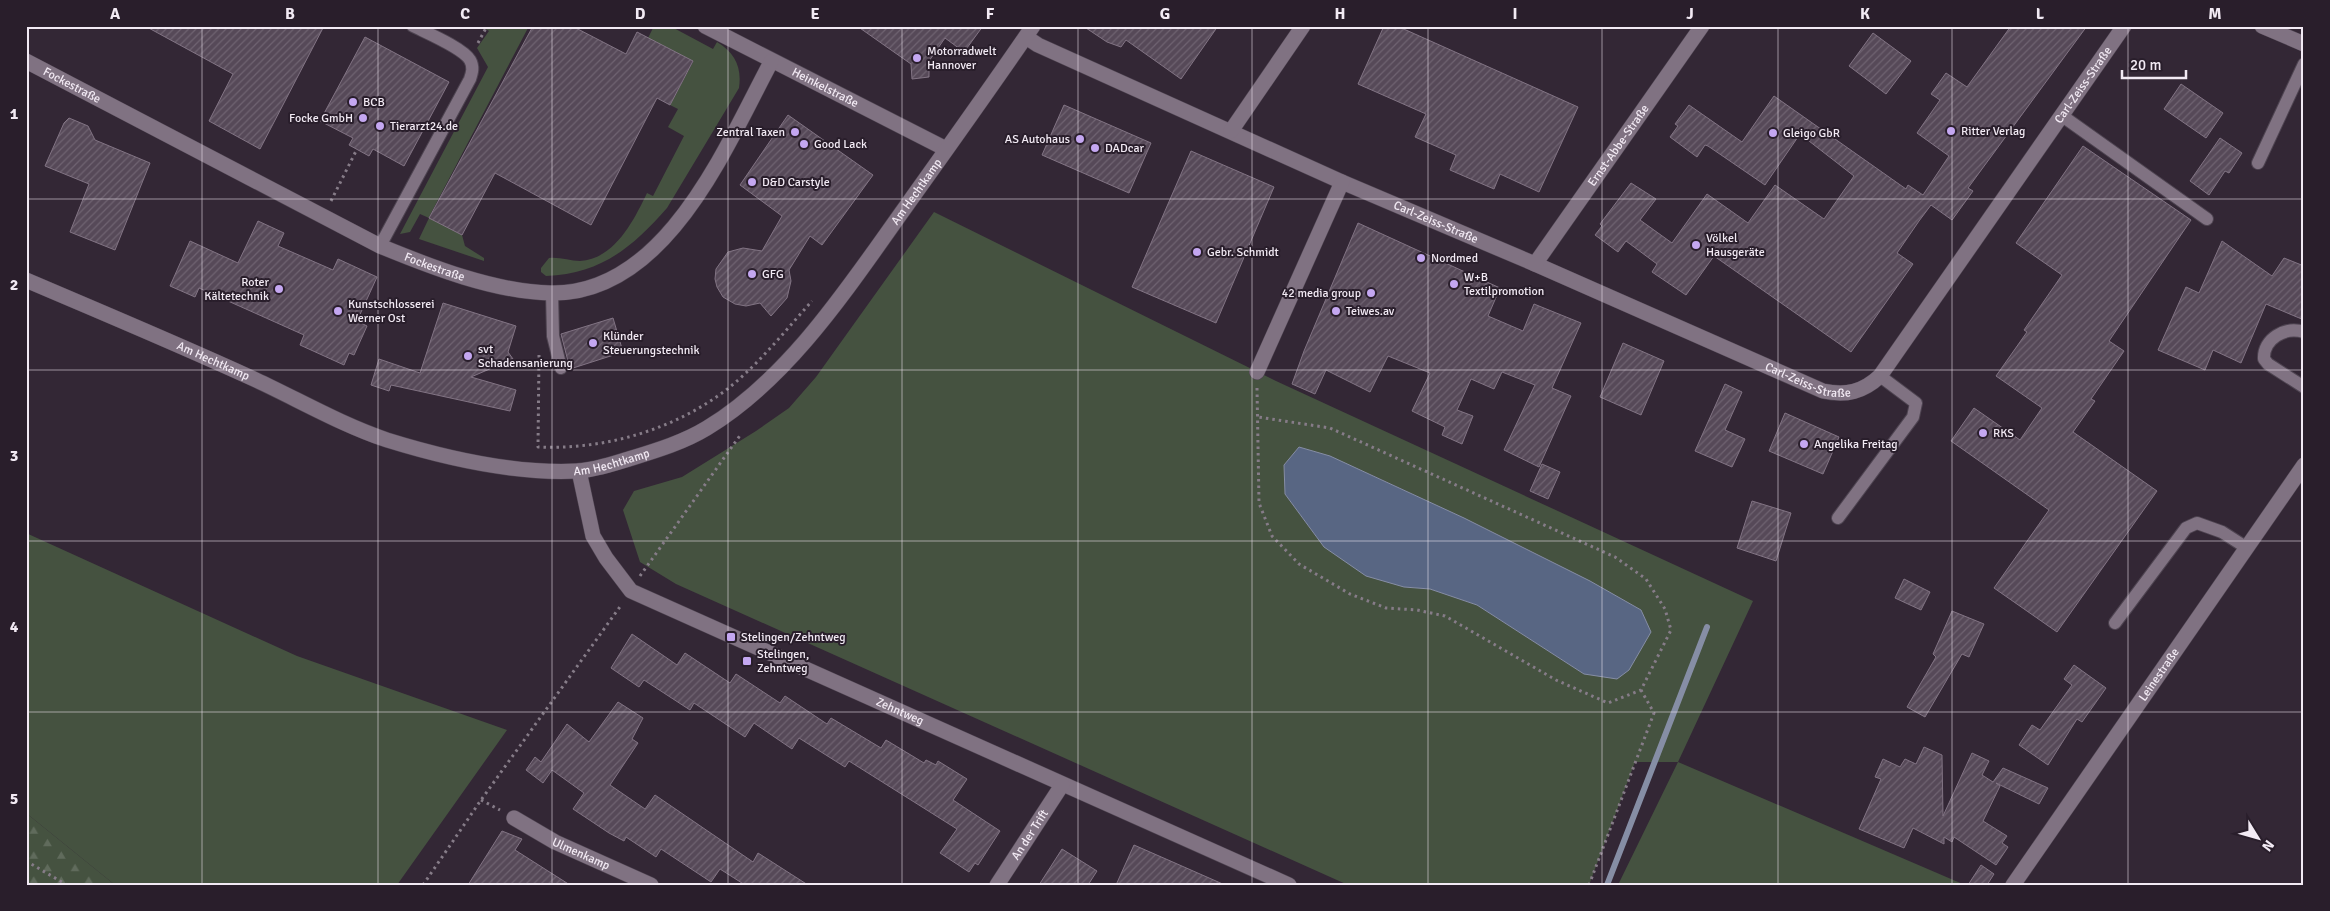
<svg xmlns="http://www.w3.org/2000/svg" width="2330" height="911" font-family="Signika,sans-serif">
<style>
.green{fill:#455240;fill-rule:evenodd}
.forest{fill:url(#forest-firs)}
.water{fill:#586683;stroke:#868ea5}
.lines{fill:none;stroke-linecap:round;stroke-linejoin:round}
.stream{stroke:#868ea5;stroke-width:6}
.building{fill:url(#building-hatch);stroke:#827484}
.service-casing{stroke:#4e4451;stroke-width:14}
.minor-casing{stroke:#4e4451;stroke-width:16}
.tertiary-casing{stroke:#4e4451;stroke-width:16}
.path{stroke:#867c88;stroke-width:3;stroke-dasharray:2.5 4;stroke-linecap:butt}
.service{stroke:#807282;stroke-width:12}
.minor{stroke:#807282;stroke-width:15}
.tertiary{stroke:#807282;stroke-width:15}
.grid{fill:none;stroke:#f2eaf4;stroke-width:1;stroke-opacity:0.55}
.poi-dot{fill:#c4a7f1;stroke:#291e2b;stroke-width:2}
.labels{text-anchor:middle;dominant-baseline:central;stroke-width:4;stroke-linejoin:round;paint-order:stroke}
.poi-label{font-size:12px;fill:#f2eaf4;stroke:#291e2b;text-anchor:start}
.street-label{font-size:12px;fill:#f2eaf4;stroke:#291e2b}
.neatline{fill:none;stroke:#f2eaf4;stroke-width:2}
.grid-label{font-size:16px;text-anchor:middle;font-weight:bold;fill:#f2eaf4}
</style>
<defs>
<pattern id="forest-firs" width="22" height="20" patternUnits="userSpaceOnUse" patternTransform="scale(1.25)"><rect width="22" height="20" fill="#455240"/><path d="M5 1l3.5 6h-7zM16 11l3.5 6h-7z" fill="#606b5c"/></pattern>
<pattern id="building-hatch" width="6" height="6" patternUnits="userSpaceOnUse" patternTransform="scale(1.25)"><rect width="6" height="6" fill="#564958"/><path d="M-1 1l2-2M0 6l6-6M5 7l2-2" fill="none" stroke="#6f6371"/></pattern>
</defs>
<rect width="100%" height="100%" fill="#332735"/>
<!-- green -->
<g class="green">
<polygon points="481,26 529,26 429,217 462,235 465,246 484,258 484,261 419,239 429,218 420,214 410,232 400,234 488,67 477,48 489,31"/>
<path d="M 654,26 L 670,26 L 713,49 L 717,42 C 735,53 742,67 739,88 L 667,208 C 632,248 600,274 546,276 L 541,272 L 541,268 L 549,258 C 560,257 570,261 580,261 C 615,259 634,220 647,193 L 653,196 L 684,136 L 668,127 L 678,109 L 670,105 L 693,62 L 648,38 Z"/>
<path d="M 934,212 L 1276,381 L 1753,601 L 1678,762 L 1965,885 L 1618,885 L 1678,762 L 1635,762 L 1589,885 L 1348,885 L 676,584 L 640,562 L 623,510 L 634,491 L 682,477 L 756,431 L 789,408 L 816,377 ZM 1299,447 C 1343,460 1384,481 1425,500 C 1498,534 1571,570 1641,610 L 1584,674 L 1477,605 L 1430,589 L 1404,587 L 1324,547 L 1285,494 L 1284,465 Z"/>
<polygon points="26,533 297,656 507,730 397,885 115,885 26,813"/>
</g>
<!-- forest -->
<polygon class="forest" points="26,813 115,885 26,884"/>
<!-- water -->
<polygon class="water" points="1299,447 1330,456 1464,518 1590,581 1641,610 1651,632 1629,670 1617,679 1584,674 1477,605 1430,589 1404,587 1366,576 1324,547 1285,494 1284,465"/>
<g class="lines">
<!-- stream -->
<polyline class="stream" points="1607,885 1707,627"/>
</g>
<!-- building -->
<g class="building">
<polygon points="145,26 324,26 260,149 209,121 233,74"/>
<polygon points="533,26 572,26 626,54 637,32 693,61 670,105 657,98 591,225 495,173 462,235 429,218"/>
<polygon points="857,26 983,26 964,52 945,38 929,61 929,77 912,79 911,64"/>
<polygon points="1083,26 1218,26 1181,79 1126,40 1121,47 1107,42"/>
<polygon points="1384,26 1397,26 1578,107 1539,192 1500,174 1494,189 1450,170 1456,155 1415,137 1426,114 1358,84"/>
<polygon points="2011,26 2087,26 1968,188 1973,191 1952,220 1931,205 1919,221 1897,253 1913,264 1851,352 1714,256 1686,295 1652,272 1657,264 1626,241 1618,252 1595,235 1602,226 1600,224 1631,183 1656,199 1640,220 1672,243 1707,194 1748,223 1775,185 1824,219 1854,176 1800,134 1765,185 1708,146 1705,145 1697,157 1670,137 1678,126 1675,124 1689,105 1742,142 1774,96 1906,189 1908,185 1923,195 1949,156 1917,133 1940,100 1931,94 1946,73 1967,87"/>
<polygon points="1873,33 1911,61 1886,94 1849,66"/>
<polygon points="365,37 449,82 404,166 373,149 369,156 349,145 353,138 320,121"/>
<polygon points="2181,84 2223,113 2206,138 2164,109"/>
<polygon points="1064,105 1151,143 1129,193 1042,155"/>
<polygon points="788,115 873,175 822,245 810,236 789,270 791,281 787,298 771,316 760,303 746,306 735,304 723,297 717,287 715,279 716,269 728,252 743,248 762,251 782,216 740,185"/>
<polygon points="69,118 88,126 95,140 150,163 115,250 70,232 89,184 45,166 64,123"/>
<polygon points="2220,138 2242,153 2229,173 2225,171 2209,195 2190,181"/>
<polygon points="2083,146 2191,220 2109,341 2124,351 2091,399 2095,401 2073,432 2157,491 2057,632 1994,588 2049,510 1951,441 1974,408 2020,440 2042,408 1996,376 2027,332 2024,330 2062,275 2016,243"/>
<polygon points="1191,151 1274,187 1216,323 1132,287"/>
<polygon points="258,221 284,233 278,246 333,270 338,259 377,277 357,321 367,326 354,355 349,353 344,365 300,345 304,335 199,288 195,297 170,286 190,241 238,263"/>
<polygon points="1358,223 1500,288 1488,316 1523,331 1534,304 1581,323 1552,388 1571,396 1539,467 1504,450 1535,385 1502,372 1494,389 1471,379 1457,410 1473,416 1462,444 1442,435 1445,427 1412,411 1430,373 1388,356 1370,392 1326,370 1315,394 1292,384 1304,351"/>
<polygon points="2222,241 2272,276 2284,258 2304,266 2304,320 2266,304 2241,363 2213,350 2205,370 2158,350 2186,287 2199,293"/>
<polygon points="443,303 516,326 508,352 513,359 471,377 516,390 510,411 391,385 389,391 371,385 379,359 420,373"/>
<polygon points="613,318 623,352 570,369 561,334"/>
<polygon points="1623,343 1664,361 1641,415 1600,397"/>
<polygon points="1725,384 1742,392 1725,430 1745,439 1732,467 1695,451"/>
<polygon points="1785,413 1839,437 1823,474 1769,451"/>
<polygon points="1542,464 1560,472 1548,499 1530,491"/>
<polygon points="1752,501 1791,513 1776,561 1737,548"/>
<polygon points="1904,579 1930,592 1921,610 1895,598"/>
<polygon points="1952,611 1984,624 1969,657 1962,654 1925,717 1907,707 1936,657 1933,654"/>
<polygon points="632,634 677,665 685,653 730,683 736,674 780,703 785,696 827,724 831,718 881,748 886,740 924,763 926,760 936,765 938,761 967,779 953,800 1000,831 978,865 975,863 969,872 940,853 957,829 849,761 845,767 799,738 792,749 754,723 745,737 694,703 690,710 644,680 639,687 611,668"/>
<polygon points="2074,665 2106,688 2082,722 2077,719 2048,765 2019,745 2032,725 2040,730 2072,685 2064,679"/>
<polygon points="618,702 643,718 632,739 638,743 610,785 645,809 655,795 753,862 758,853 808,885 745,885 720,869 711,882 661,849 656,857 626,837 624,841 609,833 573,809 584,793 552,770 543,783 526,770 535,757 541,762 567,724 589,742"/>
<polygon points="1924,747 1942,755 1943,816 1972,753 1989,761 1982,775 1993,782 2003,768 2048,788 2039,804 1996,783 2000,786 1983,821 2007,836 2002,843 2008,847 1996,865 1954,837 1952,842 1944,837 1944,844 1913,828 1904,848 1859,829 1881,779 1875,777 1883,759 1900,767 1905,759 1916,764"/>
<polygon points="502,831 522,839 515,850 570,885 468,885"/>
<polygon points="1134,845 1175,863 1225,885 1116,885"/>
<polygon points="1062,849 1097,871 1088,885 1039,885"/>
<polygon points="1981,865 1994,874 1987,885 1968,885"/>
</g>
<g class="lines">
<defs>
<g id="service">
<polyline points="2061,115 2207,219"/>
<polyline points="2258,163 2304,64"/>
<path d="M 380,246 L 470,79 C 472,73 474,67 470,60 C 463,48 427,33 413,26"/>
<polyline points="552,293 553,336 561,368"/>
<path d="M 2304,332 C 2285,326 2263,339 2264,359 L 2268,364 L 2304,387"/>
<polyline points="1838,518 1913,417 1916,403 1880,376"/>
<polyline points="2115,623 2186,528 2197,523 2222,532 2247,548"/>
</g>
<g id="minor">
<path id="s1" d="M 705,26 L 946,149"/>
<polyline points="2262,26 2304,44"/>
<path id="s2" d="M 1026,37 L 1038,45 L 1342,182 L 1535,264 L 1823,391 C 1846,396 1863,392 1880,376 L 2124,26"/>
<path id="s3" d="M 26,61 L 380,246 C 431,267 495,292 551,293 C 666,295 726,146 771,62"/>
<polyline points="1231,131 1303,26"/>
<path id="s4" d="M 1535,264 L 1702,26"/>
<polyline points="1257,372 1342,182"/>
<path id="s5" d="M 579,471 L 593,536 L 606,558 L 631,591 L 1289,885"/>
<path id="s6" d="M 514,818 L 555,842 L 651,885"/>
<path id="s7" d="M 997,885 L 1062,785"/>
</g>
<g id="tertiary">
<path id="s8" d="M 26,280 C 103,313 180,345 256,380 C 299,400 342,425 387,440 C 445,458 516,474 577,471 C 596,470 615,463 632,458 C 658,450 684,442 707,428 C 791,377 851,283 907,205 C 949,146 992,86 1033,26"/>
<path id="s9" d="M 2013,885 L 2304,465"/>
</g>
</defs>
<!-- service casing -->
<use href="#service" class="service-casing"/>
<!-- minor casing -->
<use href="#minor" class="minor-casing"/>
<!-- tertiary casing -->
<use href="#tertiary" class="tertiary-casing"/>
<!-- path -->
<g class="path">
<polyline points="478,43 487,26"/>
<polyline points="331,201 357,149"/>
<path d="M 539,355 L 538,447 C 602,450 670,431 722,393 C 756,368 784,332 812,301"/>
<polyline points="1257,388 1259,503 1272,536 1299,564 1350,594 1386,608 1417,610 1445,616 1556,680 1608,703 1641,690 1671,630 1665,609 1646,579 1615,557 1330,428 1258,417"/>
<polyline points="640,576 741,434"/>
<polyline points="481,800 500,810"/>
<polyline points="26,861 67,885"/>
<polyline points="423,885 481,800 622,604"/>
<polyline points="1589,885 1654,713 1641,690"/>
</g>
<!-- service -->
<use href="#service" class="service"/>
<!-- minor -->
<use href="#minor" class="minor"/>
<!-- tertiary -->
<use href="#tertiary" class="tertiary"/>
</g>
<!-- grid -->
<path class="grid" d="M 202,26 L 202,885M 378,26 L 378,885M 552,26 L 552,885M 728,26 L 728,885M 902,26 L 902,885M 1078,26 L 1078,885M 1252,26 L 1252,885M 1428,26 L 1428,885M 1602,26 L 1602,885M 1778,26 L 1778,885M 1952,26 L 1952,885M 2128,26 L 2128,885M 26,199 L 2304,199M 26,370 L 2304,370M 26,541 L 2304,541M 26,712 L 2304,712"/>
<!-- markers -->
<g class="poi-dot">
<circle cx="917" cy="58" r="5"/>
<circle cx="353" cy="102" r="5"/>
<circle cx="363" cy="118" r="5"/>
<circle cx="380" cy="126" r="5"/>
<circle cx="1951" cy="131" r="5"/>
<circle cx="795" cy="132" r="5"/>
<circle cx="1773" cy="133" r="5"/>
<circle cx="1080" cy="139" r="5"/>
<circle cx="804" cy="144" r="5"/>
<circle cx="1095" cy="148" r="5"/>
<circle cx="752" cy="182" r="5"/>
<circle cx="1696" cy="245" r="5"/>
<circle cx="1197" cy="252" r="5"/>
<circle cx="1421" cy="258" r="5"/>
<circle cx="752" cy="274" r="5"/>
<circle cx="1454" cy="284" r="5"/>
<circle cx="279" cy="289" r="5"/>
<circle cx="1371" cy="293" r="5"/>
<circle cx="338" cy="311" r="5"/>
<circle cx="1336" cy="311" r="5"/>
<circle cx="593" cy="343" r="5"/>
<circle cx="468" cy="356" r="5"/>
<circle cx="1983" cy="433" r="5"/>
<circle cx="1804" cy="444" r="5"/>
<rect x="726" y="632" width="10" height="10" rx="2.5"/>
<rect x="742" y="656" width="10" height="10" rx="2.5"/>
</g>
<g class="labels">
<!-- poi labels -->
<g class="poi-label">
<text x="927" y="51">Motorradwelt<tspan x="927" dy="14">Hannover</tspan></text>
<text x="363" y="102">BCB</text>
<text x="353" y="118" text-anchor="end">Focke GmbH</text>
<text x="390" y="126">Tierarzt24.de</text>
<text x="1961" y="131">Ritter Verlag</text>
<text x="785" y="132" text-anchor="end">Zentral Taxen</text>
<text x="1783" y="133">Gleigo GbR</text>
<text x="1070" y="139" text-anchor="end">AS Autohaus</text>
<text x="814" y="144">Good Lack</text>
<text x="1105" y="148">DADcar</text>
<text x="762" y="182">D&amp;D Carstyle</text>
<text x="1706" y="238">Völkel<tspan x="1706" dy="14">Hausgeräte</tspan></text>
<text x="1207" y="252">Gebr. Schmidt</text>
<text x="1431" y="258">Nordmed</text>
<text x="762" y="274">GFG</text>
<text x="1464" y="277">W+B<tspan x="1464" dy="14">Textilpromotion</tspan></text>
<text x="269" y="282" text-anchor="end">Roter<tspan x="269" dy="14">Kältetechnik</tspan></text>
<text x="1361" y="293" text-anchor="end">42 media group</text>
<text x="348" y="304">Kunstschlosserei<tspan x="348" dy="14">Werner Ost</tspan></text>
<text x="1346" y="311">Teiwes.av</text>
<text x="603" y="336">Klünder<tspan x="603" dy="14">Steuerungstechnik</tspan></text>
<text x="478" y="349">svt<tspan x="478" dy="14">Schadensanierung</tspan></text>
<text x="1993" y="433">RKS</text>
<text x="1814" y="444">Angelika Freitag</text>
<text x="741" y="637">Stelingen/Zehntweg</text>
<text x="757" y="654">Stelingen,<tspan x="757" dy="14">Zehntweg</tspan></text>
</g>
<!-- street labels -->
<g class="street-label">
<text stroke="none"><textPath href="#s3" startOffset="52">Fockestraße</textPath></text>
<text stroke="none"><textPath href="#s2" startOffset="1289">Carl-Zeiss-Straße</textPath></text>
<text stroke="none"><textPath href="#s1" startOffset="135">Heinkelstraße</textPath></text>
<text stroke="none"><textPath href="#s4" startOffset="145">Ernst-Abbe-Straße</textPath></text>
<text stroke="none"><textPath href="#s8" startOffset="1044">Am Hechtkamp</textPath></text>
<text stroke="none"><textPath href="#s2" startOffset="450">Carl-Zeiss-Straße</textPath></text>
<text stroke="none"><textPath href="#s3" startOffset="458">Fockestraße</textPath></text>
<text stroke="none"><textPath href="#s8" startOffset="204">Am Hechtkamp</textPath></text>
<text stroke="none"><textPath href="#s2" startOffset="855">Carl-Zeiss-Straße</textPath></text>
<text stroke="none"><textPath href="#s8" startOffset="624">Am Hechtkamp</textPath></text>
<text stroke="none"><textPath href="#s9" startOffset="256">Leinestraße</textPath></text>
<text stroke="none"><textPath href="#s5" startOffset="428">Zehntweg</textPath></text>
<text stroke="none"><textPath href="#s7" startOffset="60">An der Trift</textPath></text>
<text stroke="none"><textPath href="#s6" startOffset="76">Ulmenkamp</textPath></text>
</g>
</g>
<!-- border -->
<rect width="2330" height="911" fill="none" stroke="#291e2b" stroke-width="55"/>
<!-- north arrow -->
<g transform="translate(2258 838) rotate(127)" stroke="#291e2b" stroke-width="4" paint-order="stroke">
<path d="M0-4L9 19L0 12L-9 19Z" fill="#f2eaf4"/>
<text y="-8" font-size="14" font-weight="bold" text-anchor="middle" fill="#f2eaf4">N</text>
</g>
<!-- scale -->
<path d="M2122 70v8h64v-8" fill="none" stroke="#f2eaf4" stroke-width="2.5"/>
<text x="2130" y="70" font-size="15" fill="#f2eaf4" stroke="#291e2b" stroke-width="4" paint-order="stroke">20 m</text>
<rect x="28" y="28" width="2274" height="856" class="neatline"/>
<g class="grid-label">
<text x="115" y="19">A</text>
<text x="290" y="19">B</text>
<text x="465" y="19">C</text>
<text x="640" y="19">D</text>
<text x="815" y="19">E</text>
<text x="990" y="19">F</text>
<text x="1165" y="19">G</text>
<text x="1340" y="19">H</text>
<text x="1515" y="19">I</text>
<text x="1690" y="19">J</text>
<text x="1865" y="19">K</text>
<text x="2040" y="19">L</text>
<text x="2215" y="19">M</text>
<text x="14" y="119">1</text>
<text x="14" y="290">2</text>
<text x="14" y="461">3</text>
<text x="14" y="632">4</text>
<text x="14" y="804">5</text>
</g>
</svg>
